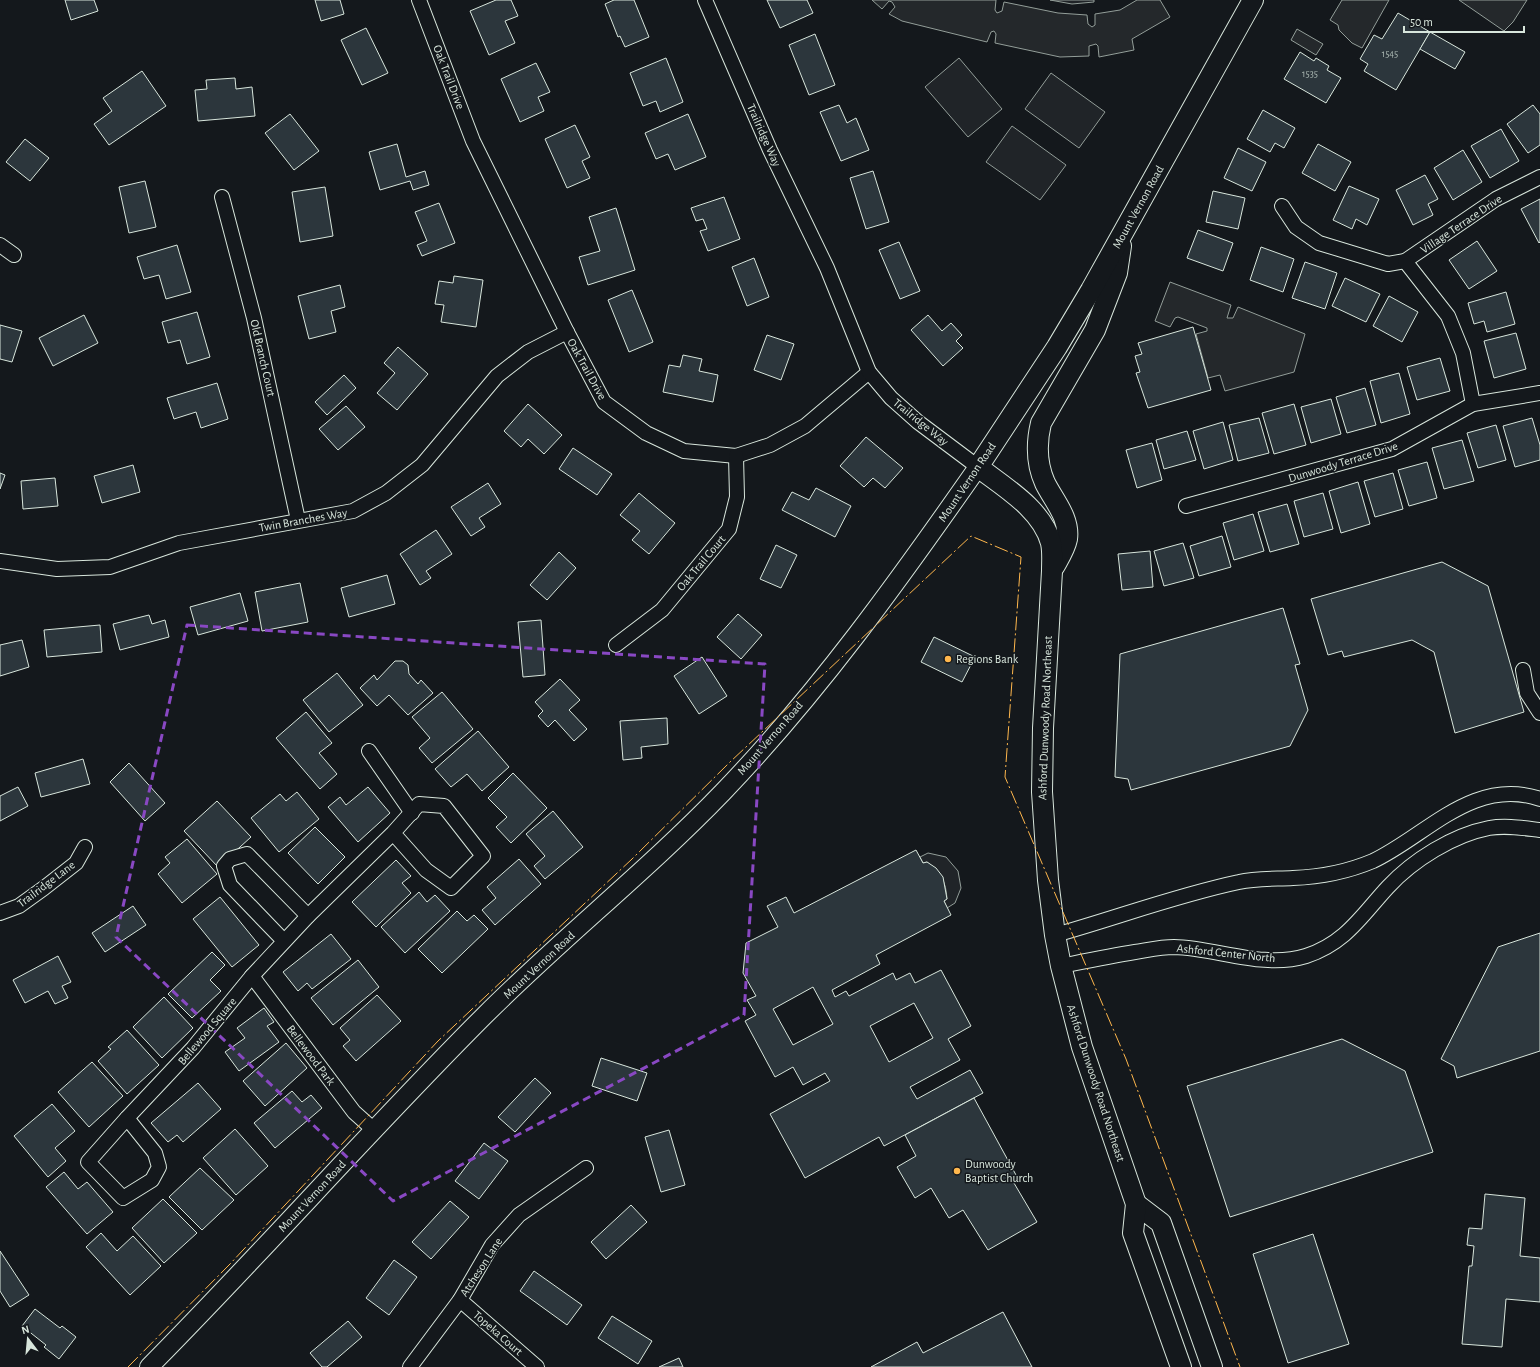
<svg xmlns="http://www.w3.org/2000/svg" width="1540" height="1367" font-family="'Alegreya Sans',sans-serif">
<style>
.green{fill:#202428;stroke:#939e99}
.parking{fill:#24282b;stroke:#939e99}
.building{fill:#2c363c;stroke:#d8e6dc;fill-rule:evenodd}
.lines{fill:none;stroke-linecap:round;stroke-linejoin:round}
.minor-casing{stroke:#d8e6dc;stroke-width:16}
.tertiary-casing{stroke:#d8e6dc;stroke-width:20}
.secondary-casing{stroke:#d8e6dc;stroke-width:22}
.minor{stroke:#14181c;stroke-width:14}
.tertiary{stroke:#14181c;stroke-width:18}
.secondary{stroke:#14181c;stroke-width:20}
.power{stroke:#ffb74d;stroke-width:1;stroke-dasharray:14 3 2 3;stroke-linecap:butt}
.marked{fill:none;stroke:#8948c3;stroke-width:3;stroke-dasharray:8 5;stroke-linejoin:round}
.poi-dot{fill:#ffb74d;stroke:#14181c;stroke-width:1.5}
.labels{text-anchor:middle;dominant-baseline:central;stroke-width:3;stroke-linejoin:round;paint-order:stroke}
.number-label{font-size:10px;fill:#adbab4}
.street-label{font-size:12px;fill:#d8e6dc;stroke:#14181c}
.poi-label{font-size:12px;fill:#d8e6dc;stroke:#14181c;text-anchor:start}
</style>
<rect width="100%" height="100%" fill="#14181c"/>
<!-- green -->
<g class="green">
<polygon points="1050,0 1094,0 1094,2 1072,4"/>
<polygon points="959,58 1002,109 968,137 925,87"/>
<polygon points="1051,73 1105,112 1079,148 1025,109"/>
<polygon points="1012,126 1066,165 1040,200 986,162"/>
<path d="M 928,853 L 946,857 L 958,871 L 961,888 L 955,903 L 947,908 L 944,901 L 947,899 C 946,882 941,872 927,862 L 923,863 L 920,857 Z"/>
</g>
<!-- parking -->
<g class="parking">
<polygon points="872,0 996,0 995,10 997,13 1002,11 1004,2 1058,13 1087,15 1088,24 1092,27 1095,25 1095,14 1120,10 1137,0 1160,0 1170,17 1132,39 1134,50 1099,57 1098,46 1096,44 1089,46 1089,56 1060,57 995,43 996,34 994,31 991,32 987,42 902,21 889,14 895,7 892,2 889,1 882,9"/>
<polygon points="1342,0 1389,0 1362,48 1352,43 1339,30 1338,25 1330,20"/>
<polygon points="1459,0 1527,0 1513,22 1504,31"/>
<polygon points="1297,29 1323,44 1316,55 1291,40"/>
<polygon points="1170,282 1231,305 1227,318 1233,318 1238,307 1305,334 1294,372 1225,391 1220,375 1208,378 1196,334 1207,331 1207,328 1178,317 1175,318 1170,327 1155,321"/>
</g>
<!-- building -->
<g class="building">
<polygon points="65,0 94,0 98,11 71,20"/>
<polygon points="315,0 340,0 344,14 321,21"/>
<polygon points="496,0 511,0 518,16 505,21 515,43 489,55 470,11"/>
<polygon points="614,0 634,0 649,37 625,47 620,36 618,37 605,4"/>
<polygon points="767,0 807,0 813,13 780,28"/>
<polygon points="1398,13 1430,32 1396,90 1364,71 1368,64 1360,59 1374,35 1382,39"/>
<polygon points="366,28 388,73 362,85 341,40"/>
<polygon points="1430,32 1465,52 1455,69 1420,49"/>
<polygon points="815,34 835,85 809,95 789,45"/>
<polygon points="1300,52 1314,61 1316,58 1329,66 1327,70 1341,78 1326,103 1284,79"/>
<polygon points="666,58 683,102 660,112 656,101 643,106 630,73"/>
<polygon points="536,63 550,92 538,97 544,111 520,122 501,79"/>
<polygon points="142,71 166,106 109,145 94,124 112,111 103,98"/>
<polygon points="235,78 236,89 252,87 255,116 198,121 195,90 207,89 206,80"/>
<polygon points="839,105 847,123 856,118 869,150 841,161 820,112"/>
<polygon points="1533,105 1540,114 1540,145 1528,153 1507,124"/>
<polygon points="1263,110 1295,128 1284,148 1275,143 1270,152 1247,139"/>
<polygon points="290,114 319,151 294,170 265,133"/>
<polygon points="688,114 706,157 675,170 668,154 656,159 645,133"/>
<polygon points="575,125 590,157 582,161 590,178 567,188 545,139"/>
<polygon points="1501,129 1519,161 1490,178 1471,146"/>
<polygon points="25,139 49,158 30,181 6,162"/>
<polygon points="397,144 406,177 425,171 429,185 413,190 410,181 380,190 369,152"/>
<polygon points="1318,144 1351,162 1335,191 1302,173"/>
<polygon points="1238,148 1266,162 1252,191 1224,178"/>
<polygon points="1463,150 1482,182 1453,200 1434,168"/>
<polygon points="873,171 889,222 866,229 850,178"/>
<polygon points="1425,175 1438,199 1428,204 1433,215 1413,225 1396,190"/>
<polygon points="145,181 156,227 129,233 119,187"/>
<polygon points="1349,186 1379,199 1367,225 1356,219 1352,229 1333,220"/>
<polygon points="325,187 333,236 300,242 292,192"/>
<polygon points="1213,191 1245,198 1238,229 1206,222"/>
<polygon points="724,197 740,239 708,251 700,231 707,229 703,219 696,221 691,208"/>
<polygon points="1540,199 1540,242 1539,243 1521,209"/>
<polygon points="439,203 455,243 422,256 417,245 427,241 415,212"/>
<polygon points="616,208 635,270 588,285 579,257 600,251 589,217"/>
<polygon points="1198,230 1233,243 1223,271 1187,258"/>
<polygon points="1477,241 1497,271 1469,289 1449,260"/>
<polygon points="899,242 920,291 900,299 879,250"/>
<polygon points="177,245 191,292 166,299 159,275 144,279 137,257"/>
<polygon points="1261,247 1294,259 1283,292 1250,280"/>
<polygon points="754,258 769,297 747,306 732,267"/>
<polygon points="1305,262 1337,273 1325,309 1292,298"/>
<polygon points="454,276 483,280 476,327 441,322 444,305 435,304 439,281 453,283"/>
<polygon points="1345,278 1380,294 1366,322 1332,306"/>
<polygon points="340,285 345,307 331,311 336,332 309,339 298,296"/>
<polygon points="632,290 653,342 629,352 608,300"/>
<polygon points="1506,292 1515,324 1487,332 1484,321 1474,324 1468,303"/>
<polygon points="1389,296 1418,312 1402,342 1373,326"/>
<polygon points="197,312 210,357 187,364 180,340 168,343 162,322"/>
<polygon points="84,315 98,343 53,366 39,338"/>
<polygon points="928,315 942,331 951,323 962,335 956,341 963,348 943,366 911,330"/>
<polygon points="0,325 22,331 12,362 0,359"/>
<polygon points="1193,327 1211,390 1148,408 1136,373 1140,372 1135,356 1142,354 1138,343"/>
<polygon points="1516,333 1526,369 1494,378 1484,341"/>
<polygon points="767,335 794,344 781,380 754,370"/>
<polygon points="398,347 428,374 397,410 377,393 395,373 384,363"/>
<polygon points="683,355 702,359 699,371 718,375 713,402 663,392 669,365 680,367"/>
<polygon points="1440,358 1450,391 1417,400 1407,367"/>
<polygon points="1399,373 1410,414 1381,423 1370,381"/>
<polygon points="344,375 356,388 327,415 315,402"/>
<polygon points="217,383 228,419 201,428 196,412 174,419 167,398"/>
<polygon points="1365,388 1376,425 1347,433 1336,397"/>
<polygon points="1331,399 1341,434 1311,443 1301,407"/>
<polygon points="528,404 562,435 544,454 528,439 521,447 504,431"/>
<polygon points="1294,404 1306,445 1274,454 1262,413"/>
<polygon points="346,406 365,427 338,450 319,429"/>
<polygon points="1259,418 1269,453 1238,461 1229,425"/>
<polygon points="1532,418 1540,445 1540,460 1515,467 1503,426"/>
<polygon points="1223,422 1233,460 1204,469 1193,431"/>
<polygon points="1496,425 1506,460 1478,468 1467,433"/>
<polygon points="1187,431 1196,460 1164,469 1156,440"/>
<polygon points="866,437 903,468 885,488 873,478 864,487 840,466"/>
<polygon points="1462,440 1474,481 1444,489 1432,448"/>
<polygon points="1152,443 1162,480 1137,488 1126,450"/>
<polygon points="573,448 612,474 597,495 559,469"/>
<polygon points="1427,462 1437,498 1409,506 1398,470"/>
<polygon points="133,465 140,492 102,503 94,476"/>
<polygon points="0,473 5,475 0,489"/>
<polygon points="1393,473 1403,509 1375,517 1364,481"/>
<polygon points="55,478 58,506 23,509 21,481"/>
<polygon points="1358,482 1370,524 1341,533 1329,491"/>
<polygon points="488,483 501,504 479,518 485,527 471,536 451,507"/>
<polygon points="816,488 851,506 835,537 782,510 792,492 809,500"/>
<polygon points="639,493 675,523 649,554 632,540 640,531 620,515"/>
<polygon points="1323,493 1333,529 1304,537 1294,501"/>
<polygon points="1287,504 1299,544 1270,552 1258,512"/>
<polygon points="1253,514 1264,551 1234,560 1223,523"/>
<polygon points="436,530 452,554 426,571 431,578 420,585 400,554"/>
<polygon points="1222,536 1231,567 1199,576 1190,546"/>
<polygon points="1183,543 1194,578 1164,586 1154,551"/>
<polygon points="776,545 797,555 781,588 760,579"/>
<polygon points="1150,551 1153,587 1122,590 1118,554"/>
<polygon points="559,552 576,568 547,600 530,585"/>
<polygon points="1442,562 1488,586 1524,712 1455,733 1434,652 1412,640 1344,657 1342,651 1328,655 1311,599"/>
<polygon points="387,575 395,604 349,617 341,588"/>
<polygon points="300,583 308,622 262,631 255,592"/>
<polygon points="240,593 248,621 198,635 190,607"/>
<polygon points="1283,608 1300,664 1295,665 1308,710 1290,746 1131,790 1128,779 1115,777 1120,654"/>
<polygon points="738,614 762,635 741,659 717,637"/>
<polygon points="149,615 152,624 165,620 169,637 120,650 113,624"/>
<polygon points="541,620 545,675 523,677 518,622"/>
<polygon points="100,625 102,652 47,657 44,630"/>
<polygon points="934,637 975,657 962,682 921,662"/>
<polygon points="22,640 29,667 0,676 0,645"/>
<polygon points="702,657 727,696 699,714 674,676"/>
<polygon points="395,661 403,661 408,665 409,674 418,684 421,680 433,693 408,715 389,695 377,706 360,688 374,675 377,680"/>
<polygon points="337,673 363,705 329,732 303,700"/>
<polygon points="560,679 580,700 569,710 587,729 574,741 555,720 548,727 538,716 543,711 535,702"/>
<polygon points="442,692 473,729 432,763 419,748 430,738 412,717"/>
<polygon points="306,712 332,743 319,753 337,774 320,789 276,738"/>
<polygon points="667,718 668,744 641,747 642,758 623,760 620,721"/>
<polygon points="478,731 509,767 482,791 467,774 451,787 435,769"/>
<polygon points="83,759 90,784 41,797 35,773"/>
<polygon points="129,763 165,803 145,821 110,782"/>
<polygon points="513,773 547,808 511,843 496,827 507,817 488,798"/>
<polygon points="18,787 28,806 0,821 0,796"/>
<polygon points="368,787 390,813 358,842 328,807 340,797 346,805"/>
<polygon points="297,792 319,819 279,852 251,818 280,794 286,801"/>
<polygon points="217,801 251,837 218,867 184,831"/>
<polygon points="553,811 583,847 545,879 534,866 545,856 526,834"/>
<polygon points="315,827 345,857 318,884 288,853"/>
<polygon points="187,839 217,874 182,903 158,874 170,863 165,857"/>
<path d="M 916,850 L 923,863 L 927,862 L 936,868 L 943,877 L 947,899 L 944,901 L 951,915 L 876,955 L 880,964 L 832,990 L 835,997 L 846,991 L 849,996 L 893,973 L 896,980 L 910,973 L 915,983 L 941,970 L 971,1026 L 948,1039 L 960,1060 L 910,1087 L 917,1099 L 970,1070 L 983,1093 L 884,1146 L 879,1137 L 805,1178 L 770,1114 L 830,1081 L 825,1073 L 803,1085 L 793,1067 L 775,1077 L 745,1021 L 756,1015 L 747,1000 L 756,996 L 743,973 L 746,943 L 778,927 L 767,906 L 786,897 L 794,913 ZM 813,987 L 833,1024 L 793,1045 L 773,1009 ZM 914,1003 L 933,1038 L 889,1062 L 870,1026 Z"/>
<polygon points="519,859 541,884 495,925 482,910 496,898 487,887"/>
<polygon points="396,860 411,876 402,883 411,893 376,927 352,902"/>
<polygon points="419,892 427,902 435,895 450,911 405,953 381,927"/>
<polygon points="220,897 259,945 232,967 193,919"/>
<polygon points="133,906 146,925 105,952 92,933"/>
<polygon points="457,911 467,921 474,915 488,929 442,973 418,949"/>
<polygon points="1540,933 1540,1051 1457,1078 1454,1066 1441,1059 1498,947"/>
<polygon points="331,934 351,959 312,989 307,983 298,991 283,972"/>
<polygon points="212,952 225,965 210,980 221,991 192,1018 168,994"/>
<polygon points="58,956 71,982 62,986 68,998 55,1004 48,991 25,1003 13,980"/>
<polygon points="358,960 379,987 333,1025 311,998"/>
<polygon points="377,995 401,1021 356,1061 343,1046 350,1040 340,1028"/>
<polygon points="164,997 193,1028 162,1058 133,1027"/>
<polygon points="264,1008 274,1022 267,1026 279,1042 239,1071 225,1052 245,1038 237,1028"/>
<polygon points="127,1030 159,1065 127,1094 98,1061 111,1049 108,1047"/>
<polygon points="1342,1039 1405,1071 1433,1152 1230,1217 1187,1086"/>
<polygon points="286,1043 307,1068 265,1106 243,1081"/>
<polygon points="601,1058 647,1073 637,1101 592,1086"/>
<polygon points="92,1062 123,1096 89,1127 58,1092"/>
<polygon points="535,1078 551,1093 515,1132 498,1117"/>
<polygon points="198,1083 221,1109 183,1142 177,1135 168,1142 151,1123"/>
<polygon points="292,1091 302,1102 311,1095 322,1108 275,1148 254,1123"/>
<polygon points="974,1098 1016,1175 1011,1178 1037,1222 988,1250 963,1210 949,1218 931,1188 915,1198 897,1167 916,1156 905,1135"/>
<polygon points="52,1104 75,1131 55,1148 66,1161 48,1177 14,1136"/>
<polygon points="235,1129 268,1166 236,1195 203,1158"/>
<polygon points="669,1130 685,1185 661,1192 645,1137"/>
<polygon points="484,1143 508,1161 479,1199 455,1181"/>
<polygon points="200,1168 234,1200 202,1230 169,1197"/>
<polygon points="64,1172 78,1189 87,1182 113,1212 87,1234 46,1187"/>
<polygon points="1485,1194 1525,1198 1520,1256 1540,1258 1540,1302 1506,1299 1502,1347 1462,1344 1469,1266 1472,1266 1474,1246 1467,1245 1469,1228 1482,1229"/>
<polygon points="163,1199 197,1233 164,1263 132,1228"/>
<polygon points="450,1201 469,1217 431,1259 412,1242"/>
<polygon points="631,1205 647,1222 606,1259 591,1242"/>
<polygon points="101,1233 117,1251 133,1236 161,1266 130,1295 86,1247"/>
<polygon points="1313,1234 1349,1344 1288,1363 1253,1254"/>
<polygon points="0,1251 29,1295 10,1307 0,1291"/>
<polygon points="394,1260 417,1277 389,1315 366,1298"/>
<polygon points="534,1271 582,1305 567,1325 520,1291"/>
<polygon points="35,1309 60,1328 62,1326 76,1337 59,1359 44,1347 46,1345 22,1326"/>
<polygon points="1003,1312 1032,1367 871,1367 917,1342 923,1353"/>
<polygon points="612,1316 652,1341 638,1364 598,1338"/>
<polygon points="348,1321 362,1337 327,1367 322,1367 310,1353"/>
<polygon points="679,1358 683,1367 659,1367"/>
</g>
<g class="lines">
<defs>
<g id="minor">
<polyline points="419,0 473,141 567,332 604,402 646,433 684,451 736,456 770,445 805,426 869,372"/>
<polyline points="705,0 770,150 827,268 869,372 891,398 918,422 978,467"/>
<polyline points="222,197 254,318 298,520"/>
<polyline points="1282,206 1296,227 1319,243 1388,264 1405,261 1496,199 1540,177"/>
<polyline points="0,245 14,255"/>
<polyline points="1405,261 1448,316 1463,353 1473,404"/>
<polyline points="1186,506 1392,449 1473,404 1540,393"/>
<polyline points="0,561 57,569 110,567 179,543 353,511 386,493 422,465 497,376 528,352 567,332"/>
<polyline points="616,645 662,610 729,529 737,497 736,456"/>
<polyline points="1523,670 1527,693 1540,713"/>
<polyline points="369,751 412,813"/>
<polyline points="0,913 19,906 44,888 76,863 85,847"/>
<path d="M 1055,935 C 1116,918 1177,895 1239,882 C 1256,878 1276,879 1293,878 C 1321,877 1347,872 1373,861 C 1426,836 1474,776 1540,799"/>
<polyline points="284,941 230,885 224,866 230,859 247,854 308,916"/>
<path d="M 1061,966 C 1086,961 1110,956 1135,952 C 1148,950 1161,947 1174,947 C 1217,948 1263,969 1306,956 C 1346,943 1362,915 1388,887 C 1413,860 1453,835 1489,828 C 1506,825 1523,828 1540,830"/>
<polyline points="252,976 354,1112 374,1130"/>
<polyline points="127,1118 193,1048 252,976 308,916 393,833 419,804 444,806 483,856 451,888 426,870 393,833"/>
<polygon points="127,1118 155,1153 159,1167 152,1180 123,1198 88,1162"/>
<polyline points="460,1300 537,1367"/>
<polyline points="410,1367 460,1300 492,1245 519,1215 586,1168"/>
</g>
<path id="tertiary" d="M 149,1367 C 263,1252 370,1130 485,1015 C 562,938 648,870 723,792 C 819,692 899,580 978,467"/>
<g id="secondary">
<path d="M 1054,567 C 1059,558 1065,549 1067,539 C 1070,518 1054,501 1045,483 C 1036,463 1036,444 1041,423 L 1095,330 L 1117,273 L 1121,246"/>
<polyline points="1136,1204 1161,1223 1212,1367"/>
<path d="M 1181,1367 L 1133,1233 L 1136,1204 L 1082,1047 L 1061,966 L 1055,935 L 1048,880 L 1042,792 L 1043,728 L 1052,571 C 1052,561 1053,552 1051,543 C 1042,509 1004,487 978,467 L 1057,347 L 1091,290 L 1253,0"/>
</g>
</defs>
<!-- minor casing -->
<use href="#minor" class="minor-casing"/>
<!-- tertiary casing -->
<use href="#tertiary" class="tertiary-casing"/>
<!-- secondary casing -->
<use href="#secondary" class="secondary-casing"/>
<!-- minor -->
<use href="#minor" class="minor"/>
<!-- tertiary -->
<use href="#tertiary" class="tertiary"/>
<!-- secondary -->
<use href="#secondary" class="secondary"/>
<!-- power -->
<polyline class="power" points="128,1367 230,1264 438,1041 632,859 730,762 971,536 1021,557 1005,777 1126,1059 1240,1367"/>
</g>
<!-- marked area -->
<path class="marked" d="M 187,625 L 765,664 L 744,1015 L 393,1201 L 116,937 Z"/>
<!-- markers -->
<g class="poi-dot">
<circle cx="948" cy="659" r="4"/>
<circle cx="957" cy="1171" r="4"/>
</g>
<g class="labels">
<!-- number labels -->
<g class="number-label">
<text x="1390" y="54">1545</text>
<text x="1310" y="74">1535</text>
</g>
<!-- street labels -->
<g class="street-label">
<text transform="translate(449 77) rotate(69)">Oak Trail Drive</text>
<text transform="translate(764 135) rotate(66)">Trailridge Way</text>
<text transform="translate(1138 207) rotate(-61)">Mount Vernon Road</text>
<text transform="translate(1461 224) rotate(-34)">Village Terrace Drive</text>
<text transform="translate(263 358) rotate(77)">Old Branch Court</text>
<text transform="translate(587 369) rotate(61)">Oak Trail Drive</text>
<text transform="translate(921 422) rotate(39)">Trailridge Way</text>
<text transform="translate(1343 462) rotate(-17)">Dunwoody Terrace Drive</text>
<text transform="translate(967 482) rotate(-56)">Mount Vernon Road</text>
<text transform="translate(303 520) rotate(-10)">Twin Branches Way</text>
<text transform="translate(701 563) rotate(-50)">Oak Trail Court</text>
<text transform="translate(1045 718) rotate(-88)">Ashford Dunwoody Road Northeast</text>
<text transform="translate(770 738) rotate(-49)">Mount Vernon Road</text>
<text transform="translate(46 884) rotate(-37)">Trailridge Lane</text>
<text transform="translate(1226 953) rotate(6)">Ashford Center North</text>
<text transform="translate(539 965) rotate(-43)">Mount Vernon Road</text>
<text transform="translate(207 1031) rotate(-50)">Bellewood Square</text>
<text transform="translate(311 1055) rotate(53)">Bellewood Park</text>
<text transform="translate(1096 1083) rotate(72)">Ashford Dunwoody Road Northeast</text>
<text transform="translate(312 1196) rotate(-47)">Mount Vernon Road</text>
<text transform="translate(481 1267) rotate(-57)">Atcheson Lane</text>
<text transform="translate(498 1333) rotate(41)">Topeka Court</text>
</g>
<!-- poi labels -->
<g class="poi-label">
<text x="956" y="659">Regions Bank</text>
<text x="965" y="1164">Dunwoody<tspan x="965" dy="14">Baptist Church</tspan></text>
</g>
</g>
<!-- north arrow -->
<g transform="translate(28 1339) rotate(344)" stroke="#14181c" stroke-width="3" paint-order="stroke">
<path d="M0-3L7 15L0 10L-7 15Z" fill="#d8e6dc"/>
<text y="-6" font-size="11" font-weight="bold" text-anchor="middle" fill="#d8e6dc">N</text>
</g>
<!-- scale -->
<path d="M1404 26v6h120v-6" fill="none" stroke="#d8e6dc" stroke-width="2"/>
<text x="1410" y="26" font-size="12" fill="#d8e6dc" stroke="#14181c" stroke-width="3" paint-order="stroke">50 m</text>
</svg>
